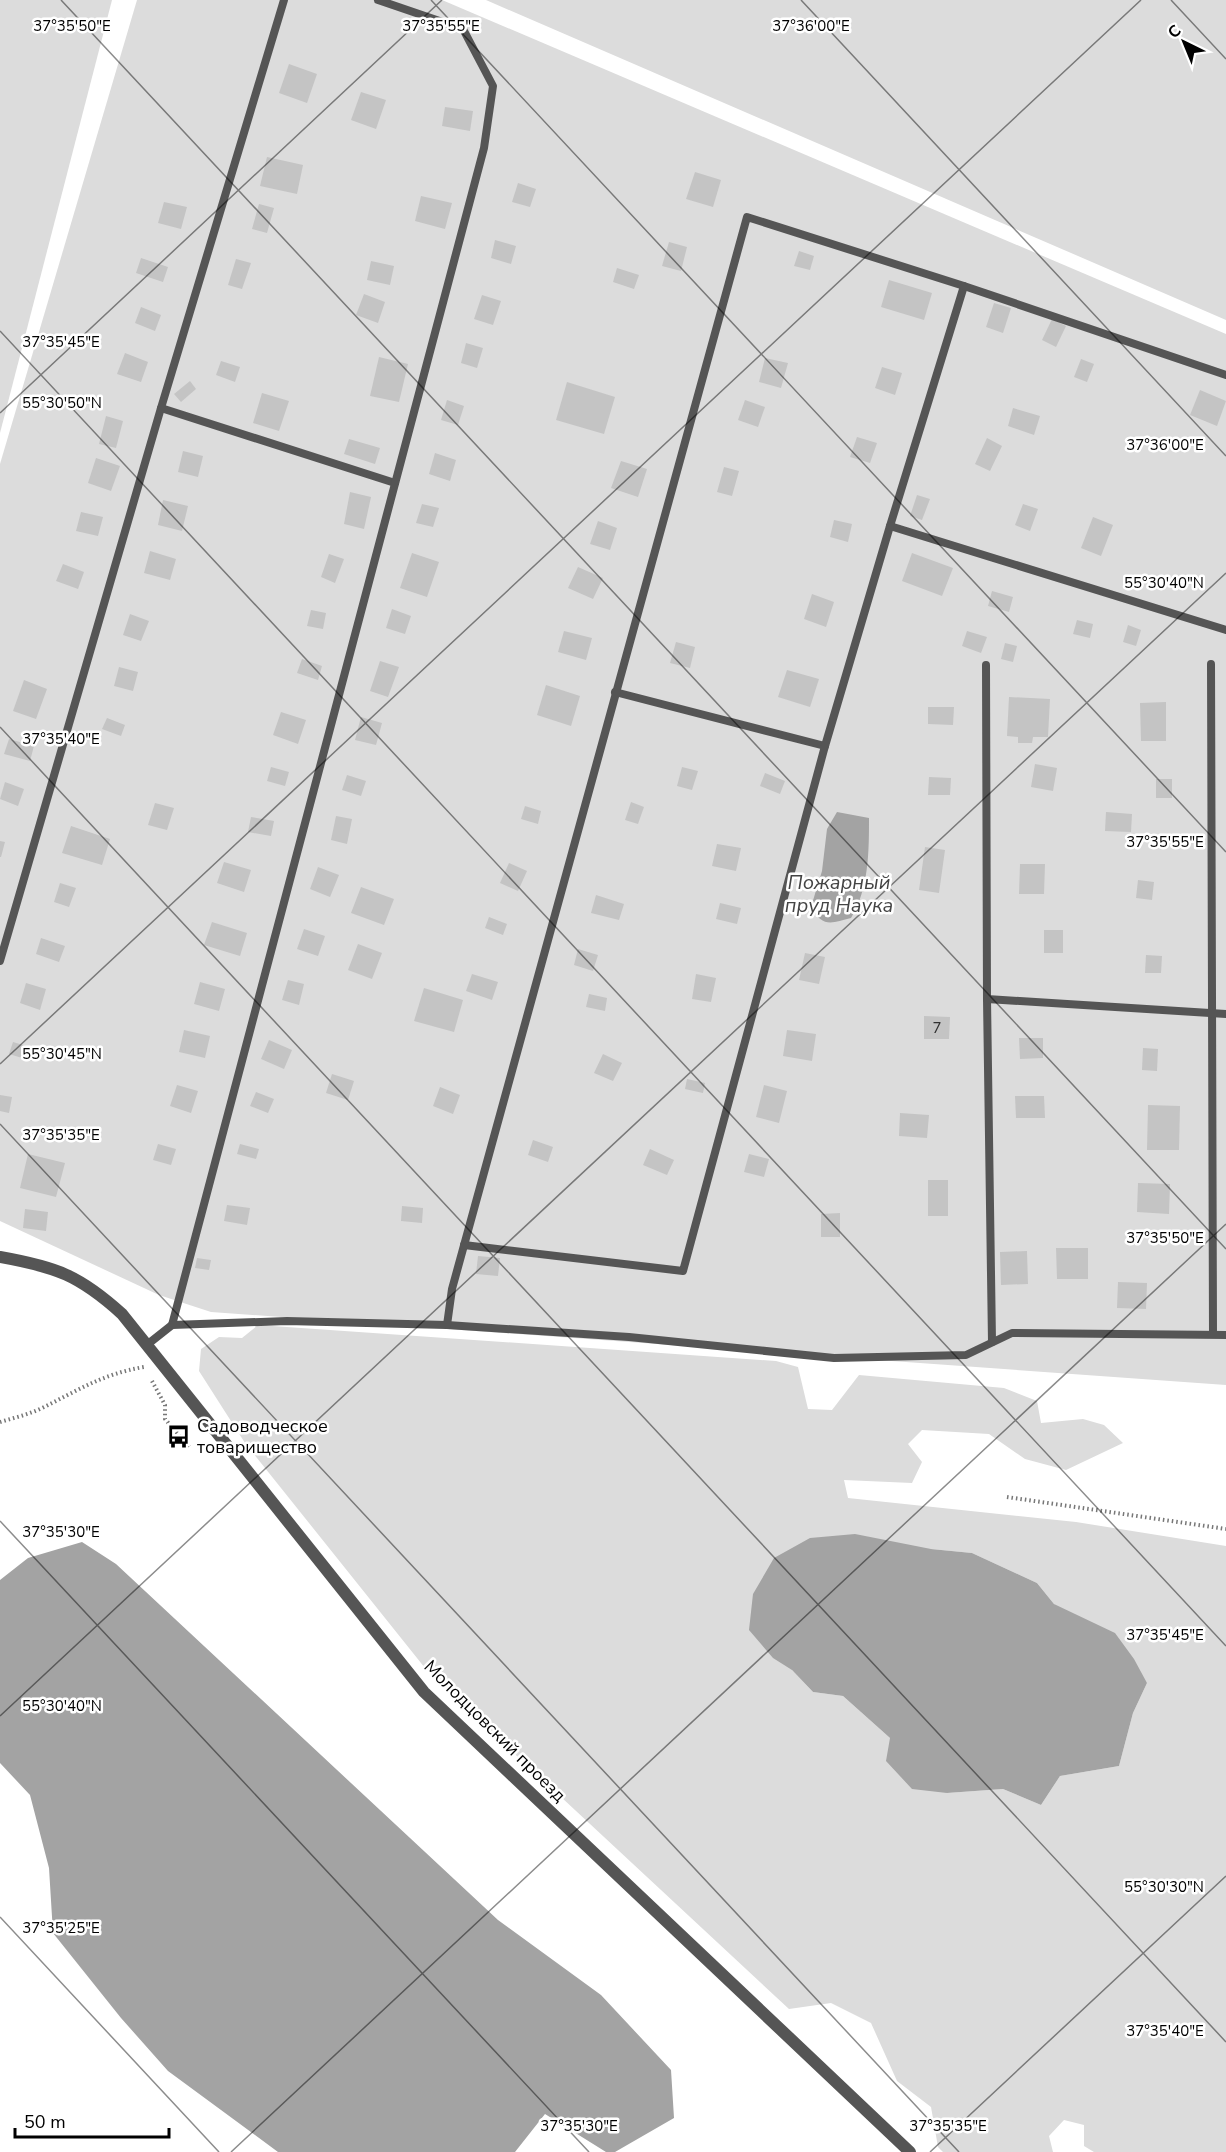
<svg xmlns="http://www.w3.org/2000/svg" width="1226" height="2152" font-family="'Nunito Sans',sans-serif">
<style>
.green{fill:#dcdcdc;fill-rule:evenodd}
.water{fill:#a3a3a3}
.building{fill:#c4c4c4}
.lines{fill:none;stroke-linecap:round;stroke-linejoin:round}
.path{stroke:#777;stroke-width:4;stroke-dasharray:1.5 3;stroke-linecap:butt}
.service{stroke:#555;stroke-width:8}
.tertiary{stroke:#555;stroke-width:12}
.ticks{fill:none;stroke:#000;stroke-width:1.5;stroke-opacity:0.45}
.labels{text-anchor:middle;dominant-baseline:central;stroke-width:5;stroke-linejoin:round;paint-order:stroke}
.number-label{font-size:15px;fill:#313131}
.poi-label{font-size:18px;fill:#000;stroke:#fff;text-anchor:start}
.street-label{font-size:18px;fill:#000;stroke:#fff}
.water-label{font-size:20px;font-style:italic;fill:#444;stroke:#fff}
.ticks-label{font-size:15px;text-anchor:middle;fill:#000;stroke:#fff;stroke-width:5;stroke-linejoin:round;paint-order:stroke}
</style>
<rect width="100%" height="100%" fill="#fff"/>
<!-- green -->
<g class="green">
<polygon points="0,0 112,0 0,433"/>
<polygon points="137,0 442,0 1226,334 1226,1385 211,1312 159,1295 0,1221 0,464"/>
<polygon points="486,0 1226,0 1226,320"/>
<path d="M 258,1325 L 776,1361 L 798,1367 L 808,1409 L 832,1410 L 859,1375 L 1004,1388 L 1037,1401 L 1041,1423 L 1083,1419 L 1104,1425 L 1123,1443 L 1066,1470 L 1025,1459 L 989,1434 L 922,1430 L 908,1444 L 922,1462 L 912,1483 L 844,1480 L 848,1498 L 1076,1522 L 1226,1546 L 1226,2152 L 1094,2152 L 1084,2146 L 1084,2125 L 1064,2120 L 1049,2136 L 1053,2152 L 943,2152 L 938,2147 L 931,2107 L 897,2081 L 871,2023 L 831,2003 L 789,2009 L 433,1678 L 245,1443 L 199,1371 L 201,1349 L 219,1337 L 242,1338 ZM 931,1549 L 972,1553 L 1037,1583 L 1054,1604 L 1147,1683 L 1133,1713 L 1119,1766 L 1060,1776 L 1041,1805 L 1003,1789 L 947,1793 L 890,1738 L 843,1696 L 813,1692 L 792,1670 Z"/>
</g>
<!-- water -->
<g class="water">
<path d="M 837,812 L 869,818 C 869,851 869,889 851,918 C 832,923 822,928 811,907 L 822,871 L 827,829 Z"/>
<polygon points="855,1534 931,1549 972,1553 1037,1583 1054,1604 1115,1633 1134,1659 1147,1683 1133,1713 1119,1766 1060,1776 1041,1805 1003,1789 947,1793 912,1789 886,1761 890,1738 843,1696 813,1692 792,1670 773,1658 749,1630 753,1594 774,1558 810,1538"/>
<polygon points="82,1542 116,1564 498,1920 601,1995 671,2070 674,2118 615,2152 606,2152 545,2114 515,2152 278,2152 168,2071 121,2018 53,1933 49,1868 30,1795 0,1763 0,1580 28,1558"/>
</g>
<!-- building -->
<g class="building">
<polygon points="289,64 317,74 307,103 279,93"/>
<polygon points="361,92 386,100 376,129 351,120"/>
<polygon points="445,107 473,111 470,131 442,126"/>
<polygon points="267,157 303,165 297,194 260,186"/>
<polygon points="695,172 721,180 713,207 686,199"/>
<polygon points="518,183 536,189 530,207 512,202"/>
<polygon points="421,196 452,203 445,229 415,221"/>
<polygon points="164,202 187,207 181,229 158,223"/>
<polygon points="259,204 274,208 267,233 252,229"/>
<polygon points="495,240 516,246 511,264 491,258"/>
<polygon points="669,242 687,247 681,271 662,266"/>
<polygon points="799,251 814,256 810,270 794,266"/>
<polygon points="141,258 168,267 163,282 136,273"/>
<polygon points="236,259 251,263 242,289 228,285"/>
<polygon points="371,261 394,266 390,285 367,280"/>
<polygon points="617,268 639,275 634,289 613,282"/>
<polygon points="889,280 932,293 924,320 881,307"/>
<polygon points="364,294 385,302 378,323 356,315"/>
<polygon points="482,295 501,301 493,325 474,319"/>
<polygon points="994,303 1011,308 1003,333 986,327"/>
<polygon points="141,307 161,315 155,331 135,323"/>
<polygon points="1052,319 1066,326 1056,347 1042,340"/>
<polygon points="466,343 483,348 477,368 461,363"/>
<polygon points="125,353 148,362 141,382 117,374"/>
<polygon points="379,357 408,364 399,402 370,396"/>
<polygon points="765,358 788,363 781,388 759,382"/>
<polygon points="1081,359 1094,364 1087,382 1074,377"/>
<polygon points="221,361 240,367 235,382 216,375"/>
<polygon points="882,367 902,373 895,395 875,388"/>
<polygon points="190,381 196,389 181,402 174,394"/>
<polygon points="567,382 615,397 604,434 556,420"/>
<polygon points="1200,390 1226,401 1217,426 1190,415"/>
<polygon points="262,393 289,401 279,431 253,423"/>
<polygon points="447,400 464,406 458,425 441,420"/>
<polygon points="745,400 765,407 758,427 738,420"/>
<polygon points="1013,408 1040,416 1034,435 1008,426"/>
<polygon points="106,416 123,421 116,448 99,444"/>
<polygon points="857,437 877,443 870,463 850,457"/>
<polygon points="987,438 1002,446 990,471 975,464"/>
<polygon points="349,439 380,448 375,464 344,454"/>
<polygon points="183,451 203,456 198,477 178,472"/>
<polygon points="435,453 456,460 450,481 429,474"/>
<polygon points="96,458 120,466 111,491 88,483"/>
<polygon points="621,461 647,469 638,497 611,488"/>
<polygon points="724,467 739,471 732,496 717,492"/>
<polygon points="350,492 371,497 364,529 344,524"/>
<polygon points="917,495 930,499 922,520 910,516"/>
<polygon points="163,500 188,506 182,531 158,525"/>
<polygon points="422,504 439,508 433,527 416,523"/>
<polygon points="1023,504 1038,509 1030,531 1015,525"/>
<polygon points="81,512 103,517 98,536 76,531"/>
<polygon points="1093,517 1113,525 1101,556 1081,548"/>
<polygon points="834,520 852,524 848,542 830,537"/>
<polygon points="598,521 617,528 610,550 590,544"/>
<polygon points="150,551 176,559 170,580 144,573"/>
<polygon points="412,553 439,562 427,597 400,588"/>
<polygon points="912,553 953,568 942,596 902,581"/>
<polygon points="329,554 344,559 335,583 321,577"/>
<polygon points="63,564 84,572 78,589 56,581"/>
<polygon points="578,567 603,578 593,599 568,588"/>
<polygon points="992,591 1013,597 1009,612 988,606"/>
<polygon points="812,594 834,602 826,627 804,619"/>
<polygon points="392,609 411,616 405,634 386,628"/>
<polygon points="311,610 326,613 323,629 307,626"/>
<polygon points="130,614 149,621 141,641 123,635"/>
<polygon points="1077,620 1093,624 1090,638 1073,634"/>
<polygon points="1128,625 1141,630 1136,646 1123,642"/>
<polygon points="564,631 592,638 586,660 558,652"/>
<polygon points="967,631 987,637 981,653 962,646"/>
<polygon points="676,642 695,647 690,668 670,663"/>
<polygon points="1005,643 1017,646 1013,662 1001,659"/>
<polygon points="302,659 322,666 318,680 297,673"/>
<polygon points="380,661 399,667 388,697 370,691"/>
<polygon points="119,667 138,672 133,691 114,686"/>
<polygon points="787,670 819,679 810,707 778,697"/>
<polygon points="24,680 47,689 36,719 13,711"/>
<polygon points="546,685 580,696 571,726 537,715"/>
<polygon points="1009,697 1050,699 1048,737 1033,737 1032,743 1018,743 1018,737 1007,736"/>
<polygon points="1166,702 1166,741 1141,741 1140,703"/>
<polygon points="928,707 954,707 953,725 928,724"/>
<polygon points="281,712 306,720 298,744 273,735"/>
<polygon points="361,717 382,723 376,745 355,740"/>
<polygon points="107,718 125,725 121,736 102,729"/>
<polygon points="9,739 34,746 30,761 4,754"/>
<polygon points="1035,764 1057,768 1053,791 1031,787"/>
<polygon points="271,767 289,772 285,786 267,781"/>
<polygon points="682,767 698,771 692,790 677,786"/>
<polygon points="765,773 785,781 780,794 760,786"/>
<polygon points="347,775 366,781 361,796 342,790"/>
<polygon points="929,777 951,778 950,795 928,795"/>
<rect x="1156" y="779" width="16" height="19"/>
<polygon points="5,782 24,789 18,806 0,799"/>
<polygon points="631,802 644,807 638,824 625,820"/>
<polygon points="155,803 174,808 167,830 148,825"/>
<polygon points="525,806 541,811 538,824 521,819"/>
<polygon points="1106,812 1132,814 1131,832 1105,831"/>
<polygon points="336,816 352,819 347,844 331,840"/>
<polygon points="251,817 274,821 271,836 248,832"/>
<polygon points="71,826 110,839 102,865 62,853"/>
<polygon points="0,841 5,842 1,857 0,857"/>
<polygon points="717,844 741,848 736,871 712,866"/>
<polygon points="925,847 945,850 939,893 919,890"/>
<polygon points="224,862 251,870 244,892 217,883"/>
<polygon points="509,863 527,871 518,891 500,883"/>
<polygon points="1020,864 1045,864 1044,894 1019,894"/>
<polygon points="318,867 339,875 330,897 310,889"/>
<polygon points="1138,880 1154,882 1152,900 1136,898"/>
<polygon points="60,883 76,888 69,907 54,902"/>
<polygon points="361,887 394,899 384,925 351,913"/>
<polygon points="596,895 624,904 619,920 591,913"/>
<polygon points="720,903 741,908 737,924 716,919"/>
<polygon points="489,917 507,924 503,935 485,928"/>
<polygon points="212,922 247,933 240,956 204,945"/>
<polygon points="304,929 325,936 318,956 297,949"/>
<rect x="1044" y="930" width="19" height="23"/>
<polygon points="41,938 65,946 59,962 36,954"/>
<polygon points="358,944 382,953 372,979 348,970"/>
<polygon points="578,949 598,955 593,971 574,965"/>
<polygon points="805,953 825,957 819,984 799,980"/>
<polygon points="1146,955 1162,956 1161,973 1145,973"/>
<polygon points="472,974 498,982 492,1000 466,991"/>
<polygon points="696,974 716,978 711,1002 692,999"/>
<polygon points="288,980 304,984 299,1005 282,1000"/>
<polygon points="200,982 225,989 219,1011 194,1004"/>
<polygon points="26,983 46,989 40,1010 20,1003"/>
<polygon points="424,988 463,1000 454,1032 414,1021"/>
<polygon points="589,994 607,998 605,1011 586,1007"/>
<polygon points="924,1016 950,1017 949,1039 924,1039"/>
<polygon points="184,1030 210,1036 205,1058 179,1052"/>
<polygon points="787,1030 816,1034 812,1061 783,1056"/>
<polygon points="1019,1038 1043,1038 1043,1058 1020,1059"/>
<polygon points="269,1040 292,1050 284,1069 261,1059"/>
<polygon points="13,1042 36,1049 32,1061 9,1054"/>
<polygon points="1143,1048 1158,1049 1157,1071 1142,1070"/>
<polygon points="603,1054 622,1063 613,1081 594,1073"/>
<polygon points="332,1074 354,1081 348,1100 326,1093"/>
<polygon points="687,1079 705,1083 703,1093 685,1089"/>
<polygon points="177,1085 198,1091 191,1113 170,1106"/>
<polygon points="764,1085 787,1091 779,1123 756,1117"/>
<polygon points="440,1087 460,1095 453,1114 433,1106"/>
<polygon points="256,1092 274,1099 268,1113 250,1106"/>
<polygon points="0,1095 12,1097 9,1113 0,1111"/>
<polygon points="1015,1096 1044,1096 1045,1118 1016,1118"/>
<polygon points="1148,1105 1180,1106 1179,1150 1147,1150"/>
<polygon points="900,1113 929,1115 927,1138 899,1136"/>
<polygon points="533,1140 553,1147 548,1162 528,1155"/>
<polygon points="158,1144 176,1149 171,1165 153,1160"/>
<polygon points="240,1144 259,1149 256,1159 237,1154"/>
<polygon points="650,1149 674,1160 667,1175 643,1165"/>
<polygon points="28,1154 65,1163 56,1197 20,1188"/>
<polygon points="749,1154 769,1159 764,1177 744,1172"/>
<rect x="928" y="1180" width="20" height="36"/>
<polygon points="1138,1183 1170,1184 1169,1214 1137,1212"/>
<polygon points="227,1205 250,1208 247,1225 224,1221"/>
<polygon points="402,1206 423,1208 422,1223 401,1221"/>
<polygon points="25,1209 48,1212 46,1231 23,1228"/>
<polygon points="840,1213 840,1237 821,1237 821,1214"/>
<polygon points="1056,1248 1088,1248 1088,1279 1057,1279"/>
<polygon points="1027,1251 1028,1284 1001,1285 1000,1252"/>
<polygon points="478,1256 500,1258 498,1276 476,1274"/>
<polygon points="197,1258 211,1260 209,1270 195,1268"/>
<polygon points="1118,1282 1147,1283 1146,1309 1117,1308"/>
</g>
<g class="lines">
<!-- path -->
<g class="path">
<polyline points="152,1381 165,1405 165,1419 190,1448"/>
<path d="M 0,1422 C 13,1418 27,1415 40,1409 C 77,1391 102,1374 144,1367"/>
<polyline points="1007,1497 1226,1529"/>
</g>
<!-- service -->
<g class="service">
<polyline points="964,286 890,526 1226,630"/>
<polyline points="161,408 395,483"/>
<polyline points="1211,664 1213,1334"/>
<polyline points="986,665 987,999 992,1342"/>
<polyline points="615,692 825,746"/>
<polyline points="0,961 161,408 284,0"/>
<polyline points="987,999 1226,1014"/>
<polyline points="464,1245 683,1271 825,746 890,526"/>
<polyline points="172,1325 484,148 493,86 463,29 378,0"/>
<polyline points="447,1325 629,1337 834,1358 966,1355 1012,1333 1226,1335"/>
<polyline points="148,1344 172,1325 287,1321 447,1325 452,1289 747,217 964,286 1226,375"/>
</g>
<!-- tertiary -->
<path class="tertiary" d="M 0,1257 C 56,1267 79,1275 122,1314 L 424,1692 L 910,2152"/>
</g>
<!-- ticks -->
<path class="ticks" d="M 61,0 L 1226,1249M 431,0 L 1226,852M 801,0 L 1226,456M 1171,0 L 1226,59M 0,331 L 1226,1646M 0,413 L 442,0M 0,727 L 1226,2042M 0,1064 L 1141,0M 0,1124 L 959,2152M 0,1521 L 589,2152M 0,1716 L 1226,573M 0,1917 L 219,2152M 231,2152 L 1226,1224M 930,2152 L 1226,1876"/>
<!-- icons -->
<defs>
<symbol id="bus-bare" viewBox="-9 -9 18 18"><path d="M-5-6H5V4H4V6H2V4H-2V6H-4V4H-5ZM-3.5-4V0h7V-4ZM-3.5 1.2v1.5H-2V1.2ZM2 1.2v1.5H3.5V1.2Z" fill="#000" stroke="#fff" stroke-width="2.5" paint-order="stroke"/></symbol>
</defs>
<g fill-rule="evenodd">
<use href="#bus-bare" x="162" y="1420" width="33" height="33"/>
</g>
<g class="labels">
<!-- number labels -->
<g class="number-label">
<text x="937" y="1028">7</text>
</g>
<!-- poi labels -->
<g class="poi-label">
<text x="197" y="1426">Садоводческое<tspan x="197" dy="21">товарищество</tspan></text>
</g>
<!-- street labels -->
<g class="street-label">
<text transform="translate(495 1731) rotate(45)">Молодцовский проезд</text>
</g>
<!-- water labels -->
<g class="water-label">
<text x="839" y="882">Пожарный<tspan x="839" dy="23">пруд Наука</tspan></text>
</g>
</g>
<g class="ticks-label">
<text x="72" y="31">37°35'50"E</text>
<text x="441" y="31">37°35'55"E</text>
<text x="811" y="31">37°36'00"E</text>
<text x="61" y="347">37°35'45"E</text>
<text x="62" y="408">55°30'50"N</text>
<text x="1165" y="450">37°36'00"E</text>
<text x="1164" y="588">55°30'40"N</text>
<text x="61" y="744">37°35'40"E</text>
<text x="1165" y="847">37°35'55"E</text>
<text x="62" y="1059">55°30'45"N</text>
<text x="61" y="1140">37°35'35"E</text>
<text x="1165" y="1243">37°35'50"E</text>
<text x="61" y="1537">37°35'30"E</text>
<text x="1165" y="1640">37°35'45"E</text>
<text x="62" y="1711">55°30'40"N</text>
<text x="1164" y="1892">55°30'30"N</text>
<text x="61" y="1933">37°35'25"E</text>
<text x="1165" y="2036">37°35'40"E</text>
<text x="579" y="2131">37°35'30"E</text>
<text x="948" y="2131">37°35'35"E</text>
</g>
<!-- north arrow -->
<g transform="translate(1184 42) rotate(317)" stroke="#ffffff" stroke-width="4.5" paint-order="stroke">
<path d="M0-4.5L10 22L0 15L-10 22Z" fill="#000000"/>
<text y="-9" font-size="16" font-weight="bold" text-anchor="middle" fill="#000000">С</text>
</g>
<!-- scale -->
<path d="M15 2128v9h154v-9" fill="none" stroke="#000000" stroke-width="3"/>
<text x="24" y="2128" font-size="18" fill="#000000" stroke="#ffffff" stroke-width="4.5" paint-order="stroke">50 m</text>
</svg>
